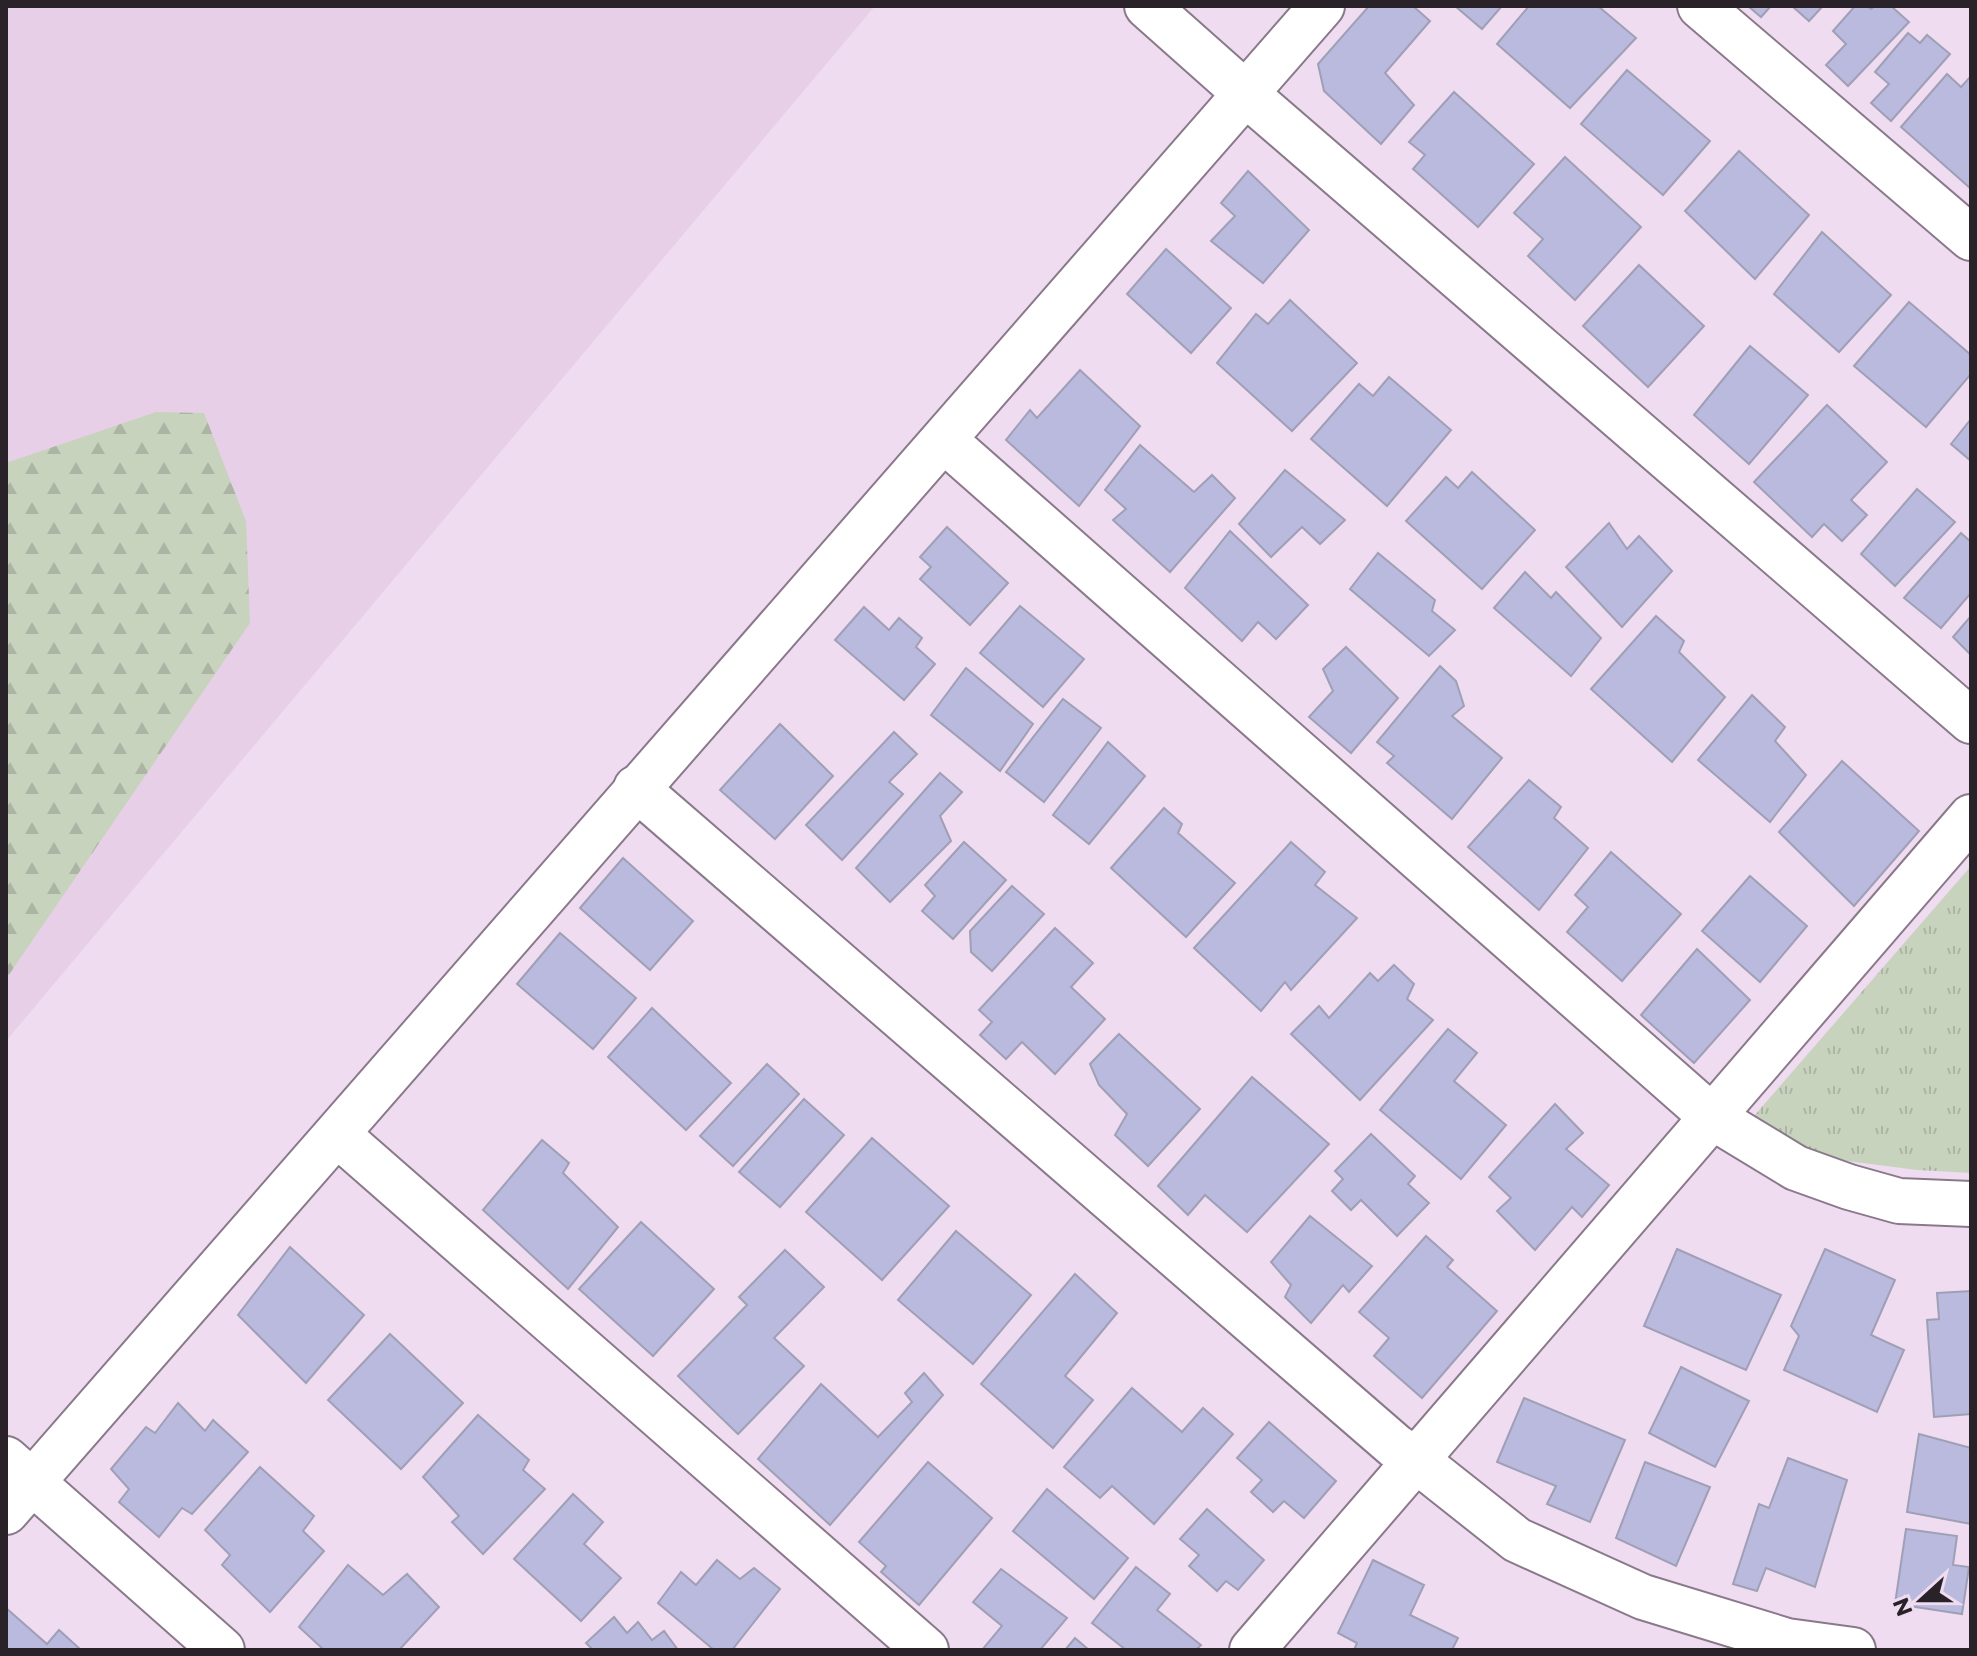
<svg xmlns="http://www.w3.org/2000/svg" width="1977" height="1656" font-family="Montserrat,sans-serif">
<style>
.built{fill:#e7cfe8}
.forest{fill:url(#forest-firs)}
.park{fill:url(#park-tufts)}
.building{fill:#bab9de;stroke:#9f9fb6;stroke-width:2}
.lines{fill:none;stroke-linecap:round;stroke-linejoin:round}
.minor-casing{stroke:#8a798b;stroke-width:48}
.tertiary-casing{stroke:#8a798b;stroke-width:48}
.minor{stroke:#fff;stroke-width:44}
.tertiary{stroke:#fff;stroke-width:44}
</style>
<defs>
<pattern id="forest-firs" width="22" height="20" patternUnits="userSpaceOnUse" patternTransform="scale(2)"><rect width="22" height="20" fill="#c8d3be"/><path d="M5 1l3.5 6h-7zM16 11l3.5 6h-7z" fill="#acb5a3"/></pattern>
<pattern id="park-tufts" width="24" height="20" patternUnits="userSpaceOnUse" patternTransform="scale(2)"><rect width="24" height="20" fill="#c8d3be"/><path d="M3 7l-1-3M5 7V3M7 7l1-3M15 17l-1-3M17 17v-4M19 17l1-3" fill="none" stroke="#acb5a3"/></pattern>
</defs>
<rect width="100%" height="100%" fill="#efdcf0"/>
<!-- built -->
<polygon class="built" points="6,6 875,6 6,1041"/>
<!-- forest -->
<polygon class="forest" points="156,412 204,413 246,521 250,623 6,979 6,463"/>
<!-- park -->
<polygon class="park" points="1971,866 1971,1173 1917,1170 1824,1158 1754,1116"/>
<!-- building -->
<g class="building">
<polygon points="1369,6 1413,6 1430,21 1385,73 1414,105 1381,144 1324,91 1318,64"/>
<polygon points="1455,6 1502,6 1482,29"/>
<polygon points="1529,6 1598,6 1636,38 1570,108 1497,44"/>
<polygon points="1748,6 1771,6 1761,17"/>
<polygon points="1792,6 1823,6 1809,21"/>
<polygon points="1855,6 1868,6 1871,9 1875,6 1891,6 1909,22 1848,86 1826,65 1846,44 1833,31"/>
<polygon points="1908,33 1920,43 1927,35 1950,54 1891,121 1871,103 1889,84 1875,72"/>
<polygon points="1627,70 1710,141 1663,195 1581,124"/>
<polygon points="1947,74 1961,87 1971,76 1970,188 1901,127"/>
<polygon points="1454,92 1534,164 1478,227 1413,169 1425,155 1409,142"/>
<polygon points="1739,151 1809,215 1755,279 1685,211"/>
<polygon points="1565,157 1641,227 1575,300 1528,256 1543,239 1514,213"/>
<polygon points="1248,171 1309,230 1263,283 1211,241 1235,216 1221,203"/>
<polygon points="1822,232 1891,295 1839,352 1774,294"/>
<polygon points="1166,249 1231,308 1191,353 1127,294"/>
<polygon points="1639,265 1704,326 1648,387 1583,326"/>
<polygon points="1290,300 1357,363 1292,431 1217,363 1256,314 1268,324"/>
<polygon points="1909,302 1971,355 1971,374 1926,427 1854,366"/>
<polygon points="1750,346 1808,395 1749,464 1694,415"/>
<polygon points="1080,370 1140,426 1079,506 1006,440 1030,410 1037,418"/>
<polygon points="1389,377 1451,430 1387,506 1311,439 1359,384 1373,396"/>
<polygon points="1827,405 1887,462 1851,500 1867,515 1842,541 1824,524 1812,537 1754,482"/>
<polygon points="1971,419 1971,461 1951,444"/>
<polygon points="1140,445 1194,492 1212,475 1235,498 1170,572 1113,520 1126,509 1105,490"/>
<polygon points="1285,470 1345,520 1320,544 1302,527 1271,557 1239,524"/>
<polygon points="1472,472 1535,530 1482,589 1406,521 1446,477 1458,488"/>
<polygon points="1917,489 1955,522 1895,586 1861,554"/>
<polygon points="1609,523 1627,549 1639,536 1672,571 1622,627 1566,567"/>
<polygon points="947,527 1008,583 970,625 920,579 931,567 920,557"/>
<polygon points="1230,531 1308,605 1276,639 1258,622 1242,641 1185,588"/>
<polygon points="1961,533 1971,542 1971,593 1941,628 1904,598"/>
<polygon points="1378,553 1435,600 1432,611 1455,630 1429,656 1350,589"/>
<polygon points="1525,572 1551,598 1556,592 1601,638 1571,676 1494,608"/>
<polygon points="1020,606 1084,659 1043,707 980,653"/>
<polygon points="864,607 889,630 899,618 922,638 916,647 935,664 904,700 835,640"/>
<polygon points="1656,616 1684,641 1679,652 1725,697 1672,762 1591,689"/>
<polygon points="1971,616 1971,655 1953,637"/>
<polygon points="1346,647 1398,698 1351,753 1309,717 1333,691 1323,669"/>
<polygon points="1440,666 1456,681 1464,706 1452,716 1502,758 1452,819 1387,763 1394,756 1377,742"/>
<polygon points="966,668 1033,724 1000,771 931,715"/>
<polygon points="1752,695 1785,727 1775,741 1806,775 1770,822 1698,760"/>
<polygon points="1063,699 1101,728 1044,802 1006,772"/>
<polygon points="780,724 833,776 775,839 720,790"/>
<polygon points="894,732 917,754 889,782 903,794 842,860 806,825"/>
<polygon points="1108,742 1145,776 1089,844 1053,815"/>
<polygon points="1842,761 1919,831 1854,906 1779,832"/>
<polygon points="940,773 962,792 940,816 951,841 890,902 856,868"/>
<polygon points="1529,780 1561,807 1554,818 1588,848 1539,910 1468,847"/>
<polygon points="1164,808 1182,824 1178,833 1235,883 1186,937 1111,868"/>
<polygon points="964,842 1006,880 953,939 922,911 935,896 925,885"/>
<polygon points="1291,842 1325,872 1315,885 1357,918 1291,990 1285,982 1261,1011 1194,948"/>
<polygon points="1611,852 1681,914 1622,981 1567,932 1588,907 1575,895"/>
<polygon points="623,858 693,921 650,970 580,908"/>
<polygon points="1750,876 1807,926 1760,982 1702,931"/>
<polygon points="1012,886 1044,914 992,971 971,952 970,931"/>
<polygon points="1055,928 1093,963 1071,987 1105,1019 1055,1074 1022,1042 1006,1059 980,1035 992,1022 979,1010"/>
<polygon points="560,933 636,998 593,1049 517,984"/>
<polygon points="1697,949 1750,1000 1694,1063 1641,1015"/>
<polygon points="1394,965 1414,984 1407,999 1433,1020 1360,1100 1291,1034 1319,1006 1329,1018 1370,973 1378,981"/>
<polygon points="652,1008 731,1083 686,1130 608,1057"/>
<polygon points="1448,1029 1477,1053 1454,1081 1506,1125 1461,1179 1380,1110"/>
<polygon points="1119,1034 1200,1109 1148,1166 1115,1135 1127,1114 1099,1085 1090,1064"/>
<polygon points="767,1064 799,1094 733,1166 700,1136"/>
<polygon points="1252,1077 1329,1144 1247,1232 1205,1195 1188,1215 1158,1186"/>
<polygon points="804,1099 844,1135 780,1207 739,1172"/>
<polygon points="1555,1104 1583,1133 1566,1149 1609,1185 1582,1217 1572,1207 1535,1250 1497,1211 1511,1198 1489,1177"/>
<polygon points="1371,1134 1415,1176 1408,1184 1429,1203 1397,1236 1361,1200 1351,1210 1332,1191 1343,1179 1335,1171"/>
<polygon points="872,1138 949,1206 882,1280 806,1212"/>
<polygon points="542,1140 569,1163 563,1173 618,1227 568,1289 483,1210"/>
<polygon points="1310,1216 1372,1266 1349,1292 1343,1285 1311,1323 1285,1297 1291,1285 1271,1262"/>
<polygon points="641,1222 714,1289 653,1356 579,1289"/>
<polygon points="956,1231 1031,1295 973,1364 898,1300"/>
<polygon points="1426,1236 1453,1260 1447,1267 1497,1311 1422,1398 1374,1356 1389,1338 1359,1312"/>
<polygon points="290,1247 364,1315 306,1383 238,1315"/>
<polygon points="1677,1249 1781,1295 1746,1370 1644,1326"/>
<polygon points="1825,1249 1895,1280 1871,1335 1904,1350 1877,1412 1784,1370 1799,1336 1791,1326"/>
<polygon points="785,1250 824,1287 774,1338 804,1366 738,1434 678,1376 747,1305 739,1297"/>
<polygon points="1075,1274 1117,1313 1065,1376 1093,1400 1053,1448 981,1384"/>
<polygon points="1971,1291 1971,1414 1934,1417 1927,1320 1939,1319 1937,1293"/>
<polygon points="390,1334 463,1403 401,1469 328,1400"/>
<polygon points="1681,1367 1749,1401 1715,1467 1649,1433"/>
<polygon points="924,1373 943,1395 830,1525 758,1459 821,1384 878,1437 912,1402 905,1393"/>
<polygon points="1132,1388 1182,1432 1203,1408 1233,1434 1154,1524 1112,1486 1100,1498 1064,1467"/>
<polygon points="1524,1398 1625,1440 1590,1522 1547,1504 1556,1486 1497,1462"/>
<polygon points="178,1403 205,1431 213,1420 248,1452 192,1514 182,1508 159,1537 119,1502 129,1489 111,1469 146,1427 155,1433"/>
<polygon points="478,1415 529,1460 523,1470 545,1489 483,1554 452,1522 459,1516 423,1477"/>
<polygon points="1269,1422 1336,1481 1304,1518 1284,1501 1273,1512 1251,1492 1262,1480 1237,1458"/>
<polygon points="1919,1434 1971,1448 1971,1524 1907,1512"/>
<polygon points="1788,1458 1847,1480 1815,1587 1766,1568 1757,1591 1733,1584 1759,1504 1769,1508"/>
<polygon points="928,1462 992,1518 919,1605 881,1572 886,1566 859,1542"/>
<polygon points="1645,1462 1710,1487 1676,1566 1616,1538"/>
<polygon points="260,1467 314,1516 303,1531 324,1551 270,1612 222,1565 230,1555 205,1530"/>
<polygon points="1047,1489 1128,1558 1094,1599 1013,1531"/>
<polygon points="573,1494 603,1522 584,1544 621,1578 581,1621 514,1559"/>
<polygon points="1207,1509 1264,1560 1238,1590 1226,1581 1217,1591 1189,1566 1199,1555 1180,1539"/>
<polygon points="1906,1529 1957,1536 1953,1565 1969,1567 1962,1614 1895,1604"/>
<polygon points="717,1560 740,1579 754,1568 780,1589 732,1650 714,1650 658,1603 681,1572 696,1585"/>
<polygon points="1373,1560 1424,1585 1410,1615 1458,1638 1452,1650 1354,1650 1357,1643 1338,1633"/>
<polygon points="348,1565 383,1595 407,1574 439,1607 399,1650 324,1650 299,1627"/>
<polygon points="1136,1567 1170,1594 1157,1610 1201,1645 1196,1650 1126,1650 1092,1623"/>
<polygon points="1001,1569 1067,1618 1040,1650 982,1650 1002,1626 973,1602"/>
<polygon points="6,1608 47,1644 59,1630 81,1650 6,1650"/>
<polygon points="614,1617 627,1633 638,1622 652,1640 664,1631 678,1650 593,1650 586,1643"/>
<polygon points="1075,1638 1089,1650 1065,1650"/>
</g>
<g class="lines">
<defs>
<g id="minor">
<polyline points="1147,6 1246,94"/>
<polyline points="1700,6 1971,238"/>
<polyline points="944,440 1712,1117 1796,1168 1849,1187 1899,1201 1971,1204"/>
<polyline points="636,788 1395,1446 1416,1460"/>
<polyline points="338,1135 926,1650"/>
</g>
<g id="tertiary">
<polyline points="1246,94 1971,721"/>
<polyline points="6,1459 222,1650"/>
<polyline points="1416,1460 1517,1540 1643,1597 1787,1641 1853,1650"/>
<polyline points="6,1512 1322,6"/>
<polyline points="1252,1650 1971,817"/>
</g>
</defs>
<!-- minor casing -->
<use href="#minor" class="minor-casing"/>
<!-- tertiary casing -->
<use href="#tertiary" class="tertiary-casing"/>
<!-- minor -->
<use href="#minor" class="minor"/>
<!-- tertiary -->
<use href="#tertiary" class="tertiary"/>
</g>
<!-- border -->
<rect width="1977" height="1656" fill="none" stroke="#292229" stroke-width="16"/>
<!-- north arrow -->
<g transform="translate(1921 1600) rotate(249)" stroke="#efdcf0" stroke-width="6" paint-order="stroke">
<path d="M0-6L14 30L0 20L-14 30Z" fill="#292229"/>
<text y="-12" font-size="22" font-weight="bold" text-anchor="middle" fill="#292229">N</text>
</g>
</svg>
